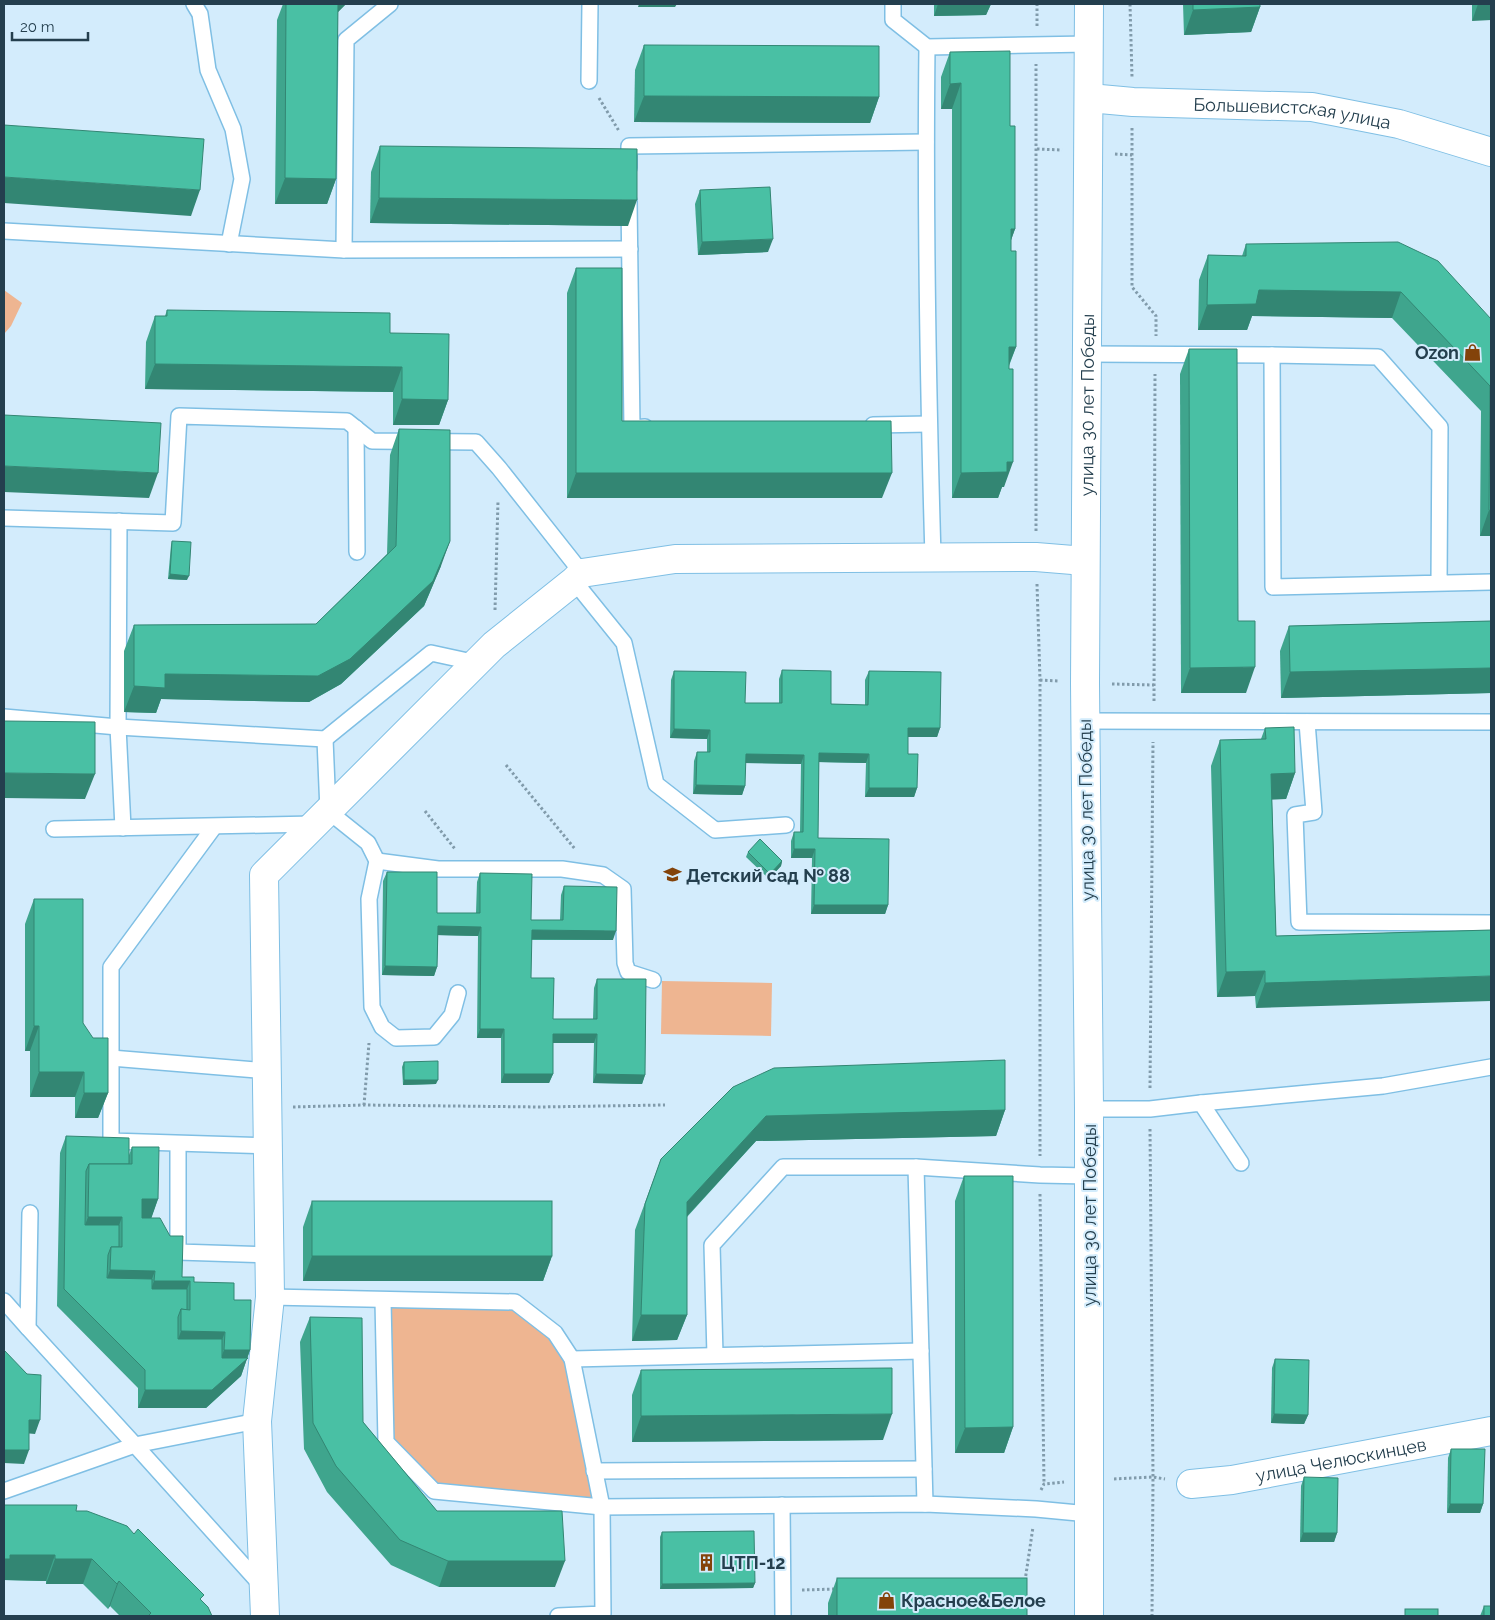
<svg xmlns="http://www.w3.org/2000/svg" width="1495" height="1620" font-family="Raleway,sans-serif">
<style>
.green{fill:#eeb591}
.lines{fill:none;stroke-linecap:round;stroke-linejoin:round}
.lane-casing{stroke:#7fbfe4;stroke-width:18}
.street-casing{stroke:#7fbfe4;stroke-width:30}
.secondary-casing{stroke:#7fbfe4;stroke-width:30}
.path{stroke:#819bab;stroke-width:3;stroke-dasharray:2.5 2.5;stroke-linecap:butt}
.lane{stroke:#fff;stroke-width:15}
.street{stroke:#fff;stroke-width:28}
.secondary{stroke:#fff;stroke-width:28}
.wall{fill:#3fa58d}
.shaded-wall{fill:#338673}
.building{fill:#49c0a4;stroke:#338673}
.labels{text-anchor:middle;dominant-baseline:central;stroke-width:4;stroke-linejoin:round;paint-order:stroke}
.street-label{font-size:18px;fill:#243f4e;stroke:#d3ecfc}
.poi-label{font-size:18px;font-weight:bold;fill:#243f4e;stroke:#d3ecfc;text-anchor:start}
</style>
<rect width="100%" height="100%" fill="#d3ecfc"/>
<!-- green -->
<g class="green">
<polygon points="4,290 22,303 11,326 4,334"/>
<polygon points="662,981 772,983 771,1036 661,1034"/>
<polygon points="383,1301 515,1302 572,1359 602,1507 434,1491 386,1442"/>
</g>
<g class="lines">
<defs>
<g id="lane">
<polyline points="194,4 200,14 208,70 233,129 242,179 229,244"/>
<polyline points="893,4 893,20 927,47 1089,44"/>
<path d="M 927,47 C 925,217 928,387 933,557"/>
<polyline points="589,81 590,4"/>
<polyline points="629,168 629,146 926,142"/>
<polyline points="629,201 632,428 645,427"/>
<polyline points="4,231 344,250 630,249"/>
<polyline points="344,250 346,40 390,4"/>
<polyline points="1086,354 1272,355"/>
<polyline points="873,425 929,424"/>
<polyline points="356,428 357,552"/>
<polyline points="4,518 173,523 179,416 347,421 372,441 476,442 499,468 582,573"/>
<polyline points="119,521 118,727 123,828"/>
<polyline points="574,581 624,643 656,784 715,830 786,825"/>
<polyline points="1439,583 1440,427 1378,357 1272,355 1273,587 1491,582"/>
<polyline points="4,717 118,727 325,739 431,653 477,663"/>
<polyline points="1085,721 1491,722"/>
<polyline points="1307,722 1314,812 1295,815 1299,922 1491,923"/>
<polyline points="325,739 328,811 368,843 377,861 369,899 372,1007 382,1027 396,1038 434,1037 452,1015 458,993"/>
<polyline points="214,827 111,967 111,1141 268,1146"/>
<polyline points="54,829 314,824"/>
<polyline points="377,861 438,869 562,869 603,875 623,889 625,963 628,972 653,980"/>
<polyline points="111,1058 267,1071"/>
<polyline points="1201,1103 1383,1086 1491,1067"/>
<polyline points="1089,1109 1150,1109 1201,1103 1241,1163"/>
<polyline points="178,1144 178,1252 269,1255"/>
<polyline points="916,1167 925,1504"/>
<polyline points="30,1213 28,1328 135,1445 257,1421"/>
<polyline points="270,1297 515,1302 555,1333 572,1359 602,1507 603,1614 558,1616"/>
<polyline points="4,1301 28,1328"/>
<polyline points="383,1301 386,1442 434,1491 602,1507 925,1504 1036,1509 1089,1514"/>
<polyline points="715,1355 712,1245 783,1167 916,1167 1040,1175 1088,1176"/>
<polyline points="572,1359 921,1351"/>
<polyline points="594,1471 924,1469"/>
<polyline points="4,1491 135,1445 262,1586"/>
<polyline points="782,1505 783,1616"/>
</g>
<g id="street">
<path id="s1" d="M 1191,1484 L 1232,1480 L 1491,1431"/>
<polyline points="265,1616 257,1421 270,1297 264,875 494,645 574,581 582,573 675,559 1036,557 1085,561"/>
</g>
<g id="secondary">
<path id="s2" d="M 1089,98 L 1133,102 L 1312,107 L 1399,124 L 1491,152"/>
<path id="s3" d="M 1089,1616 L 1089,1109 L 1085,683 L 1089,4"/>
</g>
</defs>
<!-- lane casing -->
<use href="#lane" class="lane-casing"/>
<!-- street casing -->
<use href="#street" class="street-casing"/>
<!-- secondary casing -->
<use href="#secondary" class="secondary-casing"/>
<!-- path -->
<g class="path">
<polyline points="1130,4 1132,77"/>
<polyline points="1037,26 1037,4"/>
<polyline points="599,98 619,131"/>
<polyline points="1132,128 1132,287 1156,316 1156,336"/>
<polyline points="1037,149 1062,150"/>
<polyline points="1115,154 1132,155"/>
<polyline points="1036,531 1036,64"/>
<polyline points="1037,584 1040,680 1040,1156"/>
<polyline points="495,610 498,501"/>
<polyline points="1040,680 1059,681"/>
<polyline points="1112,684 1154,685"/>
<polyline points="1154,701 1155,374"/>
<polyline points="506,765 575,849"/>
<polyline points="425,811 455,849"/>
<polyline points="1150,1088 1153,742"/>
<polyline points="364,1105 369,1043"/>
<polyline points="293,1107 364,1105 540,1107 665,1105"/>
<polyline points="1150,1129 1153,1477 1152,1616"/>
<polyline points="1040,1194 1044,1484"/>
<polyline points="1114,1479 1153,1477 1165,1479"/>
<polyline points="1041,1490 1044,1484 1064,1482"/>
<polyline points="1025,1581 1033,1527"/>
<polyline points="802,1590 836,1589"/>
</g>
<!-- lane -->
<use href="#lane" class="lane"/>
<!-- street -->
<use href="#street" class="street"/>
<!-- secondary -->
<use href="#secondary" class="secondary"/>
</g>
<!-- wall -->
<g class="wall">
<polygon points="283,4 346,4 338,12 336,179 327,204 275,204 277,20"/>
<polygon points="934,4 991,4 986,15 934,16"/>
<polygon points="1183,4 1260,4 1260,7 1251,32 1184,35"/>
<polygon points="1472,4 1491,4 1472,21"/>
<polygon points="644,45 879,97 870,123 634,122 635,70"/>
<polygon points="950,52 1010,126 1015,229 1011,240 1011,251 1016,347 1009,366 1004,487 1002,487 998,498 952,498 952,109 941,109 941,77"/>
<polygon points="380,146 628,226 370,223 371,172"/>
<polygon points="700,190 768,252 698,255 695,204"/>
<polygon points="1246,244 1491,319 1491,536 1480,536 1481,411 1392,318 1252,316 1247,330 1198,330 1199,280 1208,255 1242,256"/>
<polygon points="576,268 622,421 882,498 567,498 567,293"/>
<polygon points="167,310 390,333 448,400 439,425 393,425 393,392 145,389 146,342 155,316 165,316"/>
<polygon points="1189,349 1238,621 1246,693 1181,693 1180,374"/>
<polygon points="399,429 441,566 424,606 341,684 309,702 161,699 156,713 124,712 124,651 134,625 316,624 387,554 390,455"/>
<polygon points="172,541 187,580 168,579 171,545"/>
<polygon points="1491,621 1491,693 1281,698 1280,651 1289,626"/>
<polygon points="782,670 831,704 865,705 865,680 869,671 940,728 937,737 908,737 908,754 917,788 914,797 865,797 866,763 819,762 818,838 888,905 885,914 811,914 812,858 791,858 791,841 794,832 800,832 801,764 745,763 745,786 742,795 693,794 694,761 697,752 707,752 707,739 670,738 671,680 674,671 745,703 779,703 779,679"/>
<polygon points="1265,728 1295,773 1286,799 1272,799 1276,936 1491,930 1256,1008 1255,996 1217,997 1211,766 1220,740 1261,739"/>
<polygon points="748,852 782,861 781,866 769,879 746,857"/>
<polygon points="387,872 437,913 476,913 477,882 480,873 531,920 560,920 561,895 564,886 613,940 531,940 531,978 553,1019 593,1019 594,988 597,979 645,1075 642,1084 593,1083 594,1043 553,1043 553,1074 549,1083 501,1083 501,1038 477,1038 478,936 438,935 437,967 434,976 382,975 383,881"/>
<polygon points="34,899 83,1023 108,1093 98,1118 75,1118 75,1097 30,1097 30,1051 25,1051 25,924"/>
<polygon points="404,1062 436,1084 403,1085 402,1067"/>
<polygon points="733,1087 1005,1110 996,1136 756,1141 687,1217 687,1315 677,1340 632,1341 635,1230 661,1159"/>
<polygon points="66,1136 129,1155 132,1147 158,1199 151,1218 182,1277 234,1300 250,1350 241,1376 206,1408 138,1408 138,1388 57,1306 60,1153"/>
<polygon points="964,1176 1013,1427 1004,1453 955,1453 955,1201"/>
<polygon points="312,1201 552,1256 543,1281 303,1281 303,1227"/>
<polygon points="310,1317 363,1422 437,1511 555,1587 439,1587 391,1565 327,1492 304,1449 300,1342"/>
<polygon points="1275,1359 1308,1415 1304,1424 1271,1423 1272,1368"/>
<polygon points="641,1370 883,1440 632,1442 632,1395"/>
<polygon points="1451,1449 1483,1504 1480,1513 1447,1513 1448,1458"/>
<polygon points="1304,1477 1337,1533 1334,1542 1300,1542 1301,1486"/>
<polygon points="4,1505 76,1511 202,1601 212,1616 120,1616 110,1606 108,1609 83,1584 46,1584 46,1581 4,1580"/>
<polygon points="662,1532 755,1583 753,1588 660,1589 660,1537"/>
<polygon points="837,1578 1027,1616 828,1616 828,1603"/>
<polygon points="1484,1606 1491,1616 1480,1616"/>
</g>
<!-- shaded-wall -->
<g class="shaded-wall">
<polygon points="335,4 346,4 329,21"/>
<polygon points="639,4 677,4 675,7 638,7"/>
<polygon points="938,4 991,4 986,15 934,16"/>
<polygon points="1478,4 1491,4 1491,20 1472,21"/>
<polygon points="1260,7 1251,32 1184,35 1193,10"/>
<polygon points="961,83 952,109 941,109 950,84"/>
<polygon points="644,96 879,97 870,123 634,122"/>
<polygon points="4,177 200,190 191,216 4,203"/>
<polygon points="285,178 336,179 327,204 275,204"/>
<polygon points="379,198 637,200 628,226 370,223"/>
<polygon points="1011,229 1015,229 1006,254"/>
<polygon points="773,239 768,252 698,255 702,242"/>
<polygon points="1259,290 1401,292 1392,318 1252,316 1247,330 1198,330 1207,305"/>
<polygon points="1009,347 1016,347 1006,372"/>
<polygon points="155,364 402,367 393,392 145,389"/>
<polygon points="402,399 448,400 439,425 393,425"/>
<polygon points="1007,462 1013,462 1004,487 1002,487 998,498 952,498 961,473"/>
<polygon points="4,466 158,473 149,498 4,492"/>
<polygon points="576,473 892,473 882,498 567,498"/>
<polygon points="1489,510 1491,511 1491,536 1480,536"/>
<polygon points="450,541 441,566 424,606 341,684 309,702 161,699 156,713 124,712 134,686 165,674 318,676"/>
<polygon points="170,574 189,576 187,580 168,579"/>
<polygon points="1255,667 1246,693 1181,693 1190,668"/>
<polygon points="1491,668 1491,693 1281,698 1290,672"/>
<polygon points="908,728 940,728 937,737 905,737"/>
<polygon points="674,729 710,730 707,739 670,738"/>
<polygon points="819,753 869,754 866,763 816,762"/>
<polygon points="746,754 804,755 801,764 742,763"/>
<polygon points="4,773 95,774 85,799 4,798"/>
<polygon points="1295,773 1286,799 1262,800 1271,774"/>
<polygon points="696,785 745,786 742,795 693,794"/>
<polygon points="869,788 917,788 914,797 865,797"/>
<polygon points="794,849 815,849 812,858 791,858"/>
<polygon points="782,861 781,866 769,879 770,874"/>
<polygon points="814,905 888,905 885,914 811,914"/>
<polygon points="438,926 481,927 478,936 434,935"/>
<polygon points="532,930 616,931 613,940 528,939"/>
<polygon points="385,966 437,967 434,976 382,975"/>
<polygon points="1265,971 1255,996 1217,997 1226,972"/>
<polygon points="1491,976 1491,1001 1256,1008 1265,983"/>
<polygon points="34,1026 39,1026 30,1051 25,1051"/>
<polygon points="480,1029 504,1029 501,1038 477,1038"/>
<polygon points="553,1034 597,1034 594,1043 550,1043"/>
<polygon points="39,1072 84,1072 75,1097 30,1097"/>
<polygon points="504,1074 553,1074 549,1083 501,1083"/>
<polygon points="596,1074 645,1075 642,1084 593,1083"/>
<polygon points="404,1080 438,1080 436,1084 403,1085"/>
<polygon points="84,1093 108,1093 98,1118 75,1118"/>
<polygon points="1005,1110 996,1136 756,1141 677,1227 687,1202 766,1116"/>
<polygon points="142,1199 158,1199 149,1225 133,1225"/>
<polygon points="88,1217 122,1217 113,1243 79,1242"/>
<polygon points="312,1256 552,1256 543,1281 303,1281"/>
<polygon points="110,1270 155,1271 145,1297 101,1296"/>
<polygon points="154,1281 190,1281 181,1307 145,1306"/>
<polygon points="641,1315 687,1315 677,1340 632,1341"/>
<polygon points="181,1331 225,1332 216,1357 172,1357"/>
<polygon points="224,1350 250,1350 241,1376 206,1408 138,1408 145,1390 215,1375"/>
<polygon points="892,1414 883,1440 632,1442 641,1416"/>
<polygon points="1274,1414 1308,1415 1304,1424 1271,1423"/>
<polygon points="29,1420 40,1420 35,1434 24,1433"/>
<polygon points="1013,1427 1004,1453 955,1453 965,1428"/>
<polygon points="4,1450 29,1450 24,1464 4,1463"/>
<polygon points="1450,1504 1483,1504 1480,1513 1447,1513"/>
<polygon points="1303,1533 1337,1533 1334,1542 1300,1542"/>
<polygon points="10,1555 55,1555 46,1581 4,1580 4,1559"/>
<polygon points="55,1559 92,1559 83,1584 46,1584"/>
<polygon points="448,1561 565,1561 555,1587 439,1587"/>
<polygon points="119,1581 110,1606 108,1609 117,1584"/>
<polygon points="755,1583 753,1588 660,1589 662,1584"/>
</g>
<!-- building -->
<g class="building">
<polygon points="286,4 338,4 336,179 285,178"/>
<polygon points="1193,4 1260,4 1260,7 1193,10"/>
<polygon points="644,45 879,46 879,97 644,96"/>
<polygon points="1010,51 1010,126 1015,126 1015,229 1011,229 1011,251 1016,251 1016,347 1009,347 1009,369 1013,369 1013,462 1007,462 1007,472 961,473 961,83 950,84 950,52"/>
<polygon points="4,125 204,139 200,190 4,177"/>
<polygon points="380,146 637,149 637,200 379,198"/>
<polygon points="770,187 773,239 702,242 700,190"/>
<polygon points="1398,242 1438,261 1491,319 1491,511 1489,510 1490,386 1401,292 1259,290 1256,304 1207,305 1208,255 1246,256 1246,244"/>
<polygon points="576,268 622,268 622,421 891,421 892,473 576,473"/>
<polygon points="167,310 390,313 390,333 449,334 448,400 402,399 402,367 155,364 155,316 167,316"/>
<polygon points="1189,349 1237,349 1238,621 1255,621 1255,667 1190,668"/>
<polygon points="4,415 161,423 158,473 4,466"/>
<polygon points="399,429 450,430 450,541 433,581 350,659 318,676 165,674 165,688 134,686 134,625 316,624 396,546"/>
<polygon points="172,541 191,542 189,576 170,574"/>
<polygon points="1491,621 1491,668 1290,672 1289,626"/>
<polygon points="782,670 831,671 831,704 868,705 869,671 941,672 940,728 908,728 908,754 918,754 917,788 869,788 869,754 819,753 818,838 889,839 888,905 814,905 815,849 794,849 794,832 803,832 804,755 746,754 745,786 696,785 697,752 710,752 710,730 674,729 674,671 746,672 745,703 782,703"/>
<polygon points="4,721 95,722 95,774 4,773"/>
<polygon points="1294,727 1295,773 1271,774 1276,936 1491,930 1491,976 1265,983 1265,971 1226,972 1220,740 1266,739 1265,728"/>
<polygon points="760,839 782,861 770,874 748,852"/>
<polygon points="387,872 437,872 437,913 480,913 480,873 532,874 531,920 563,920 564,886 617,887 616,931 532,930 531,978 554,978 553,1019 597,1019 597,979 646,979 645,1075 596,1074 597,1034 553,1034 553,1074 504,1074 504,1029 480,1029 481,927 438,926 437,967 385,966"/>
<polygon points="34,899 83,899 83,1023 93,1038 108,1038 108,1093 84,1093 84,1072 39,1072 39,1026 34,1026"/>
<polygon points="1005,1060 1005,1110 766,1116 687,1202 687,1315 641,1315 645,1204 661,1159 733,1087 774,1068"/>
<polygon points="438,1061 438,1080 404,1080 404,1062"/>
<polygon points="66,1136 129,1138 129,1164 89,1164 86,1171 85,1225 119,1225 119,1247 111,1247 108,1255 107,1278 152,1279 152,1289 187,1289 187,1310 181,1309 178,1317 178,1339 222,1339 222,1358 248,1358 212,1390 145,1390 145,1370 64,1289"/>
<polygon points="132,1147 159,1147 158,1199 142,1199 142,1218 160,1218 170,1236 183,1236 182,1277 194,1277 194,1282 234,1283 234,1300 251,1300 250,1350 224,1350 225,1332 181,1331 181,1309 190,1310 190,1281 154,1281 155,1271 110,1270 111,1247 122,1247 122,1217 88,1217 89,1164 132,1164"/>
<polygon points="964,1176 1013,1176 1013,1427 965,1428"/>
<rect x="312" y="1201" width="240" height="55"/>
<polygon points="310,1317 362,1318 363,1422 437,1511 562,1511 565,1561 448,1561 400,1540 336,1466 313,1423"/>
<polygon points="4,1350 27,1374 41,1375 40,1420 29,1420 29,1450 4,1450"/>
<polygon points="1275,1359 1309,1360 1308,1415 1274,1414"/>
<polygon points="892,1368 892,1414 641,1416 641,1370"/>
<polygon points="1451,1449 1485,1449 1483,1504 1450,1504"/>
<polygon points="1304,1477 1338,1478 1337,1533 1303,1533"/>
<polygon points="4,1505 77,1505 76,1511 87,1511 127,1526 134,1534 138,1529 204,1595 200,1599 208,1607 212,1616 149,1616 149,1615 151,1613 119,1581 117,1584 92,1559 55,1559 55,1555 10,1555 10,1559 4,1559"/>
<polygon points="754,1531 755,1583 662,1584 662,1532"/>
<rect x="837" y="1578" width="190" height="38"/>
<rect x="1484" y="1606" width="7" height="10"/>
<rect x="1405" y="1609" width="33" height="7"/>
</g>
<!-- icons -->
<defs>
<symbol id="shop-bare" viewBox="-9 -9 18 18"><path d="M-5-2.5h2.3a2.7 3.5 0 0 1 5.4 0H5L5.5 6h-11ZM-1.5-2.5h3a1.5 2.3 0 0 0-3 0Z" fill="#83430a" stroke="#d3ecfc" stroke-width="2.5" paint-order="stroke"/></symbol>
<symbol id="school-bare" viewBox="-9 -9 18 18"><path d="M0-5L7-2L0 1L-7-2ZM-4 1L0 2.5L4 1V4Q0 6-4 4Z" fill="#83430a" stroke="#d3ecfc" stroke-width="2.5" paint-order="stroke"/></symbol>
<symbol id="building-bare" viewBox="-9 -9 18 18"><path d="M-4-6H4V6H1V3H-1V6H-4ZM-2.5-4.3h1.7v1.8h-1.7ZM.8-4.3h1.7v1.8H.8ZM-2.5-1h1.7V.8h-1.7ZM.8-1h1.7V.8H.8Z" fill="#83430a" stroke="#d3ecfc" stroke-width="2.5" paint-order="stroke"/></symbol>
</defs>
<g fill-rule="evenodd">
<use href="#shop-bare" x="1460" y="340" width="25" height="25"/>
<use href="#school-bare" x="660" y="862" width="25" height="25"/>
<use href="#building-bare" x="694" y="1550" width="25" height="25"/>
<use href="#shop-bare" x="874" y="1588" width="25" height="25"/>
</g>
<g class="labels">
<!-- street labels -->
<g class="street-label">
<text stroke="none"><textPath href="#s2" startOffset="204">Большевистская улица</textPath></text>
<text stroke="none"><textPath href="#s3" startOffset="1211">улица 30 лет Победы</textPath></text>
<text transform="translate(1086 810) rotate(-91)">улица 30 лет Победы</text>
<text transform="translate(1089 1215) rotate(-90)">улица 30 лет Победы</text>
<text stroke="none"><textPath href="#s1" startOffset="152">улица Челюскинцев</textPath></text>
</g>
<!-- poi labels -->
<g class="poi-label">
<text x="1459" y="352" text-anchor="end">Ozon</text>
<text x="686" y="875">Детский сад № 88</text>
<text x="721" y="1562">ЦТП-12</text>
<text x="901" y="1600">Красное&amp;Белое</text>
</g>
</g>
<!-- border -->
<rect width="1495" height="1620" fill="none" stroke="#243f4e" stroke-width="10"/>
<!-- scale -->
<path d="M12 32v8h76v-8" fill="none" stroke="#243f4e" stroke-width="2.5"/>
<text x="20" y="32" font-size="15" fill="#243f4e" stroke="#d3ecfc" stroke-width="4" paint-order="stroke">20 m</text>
</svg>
